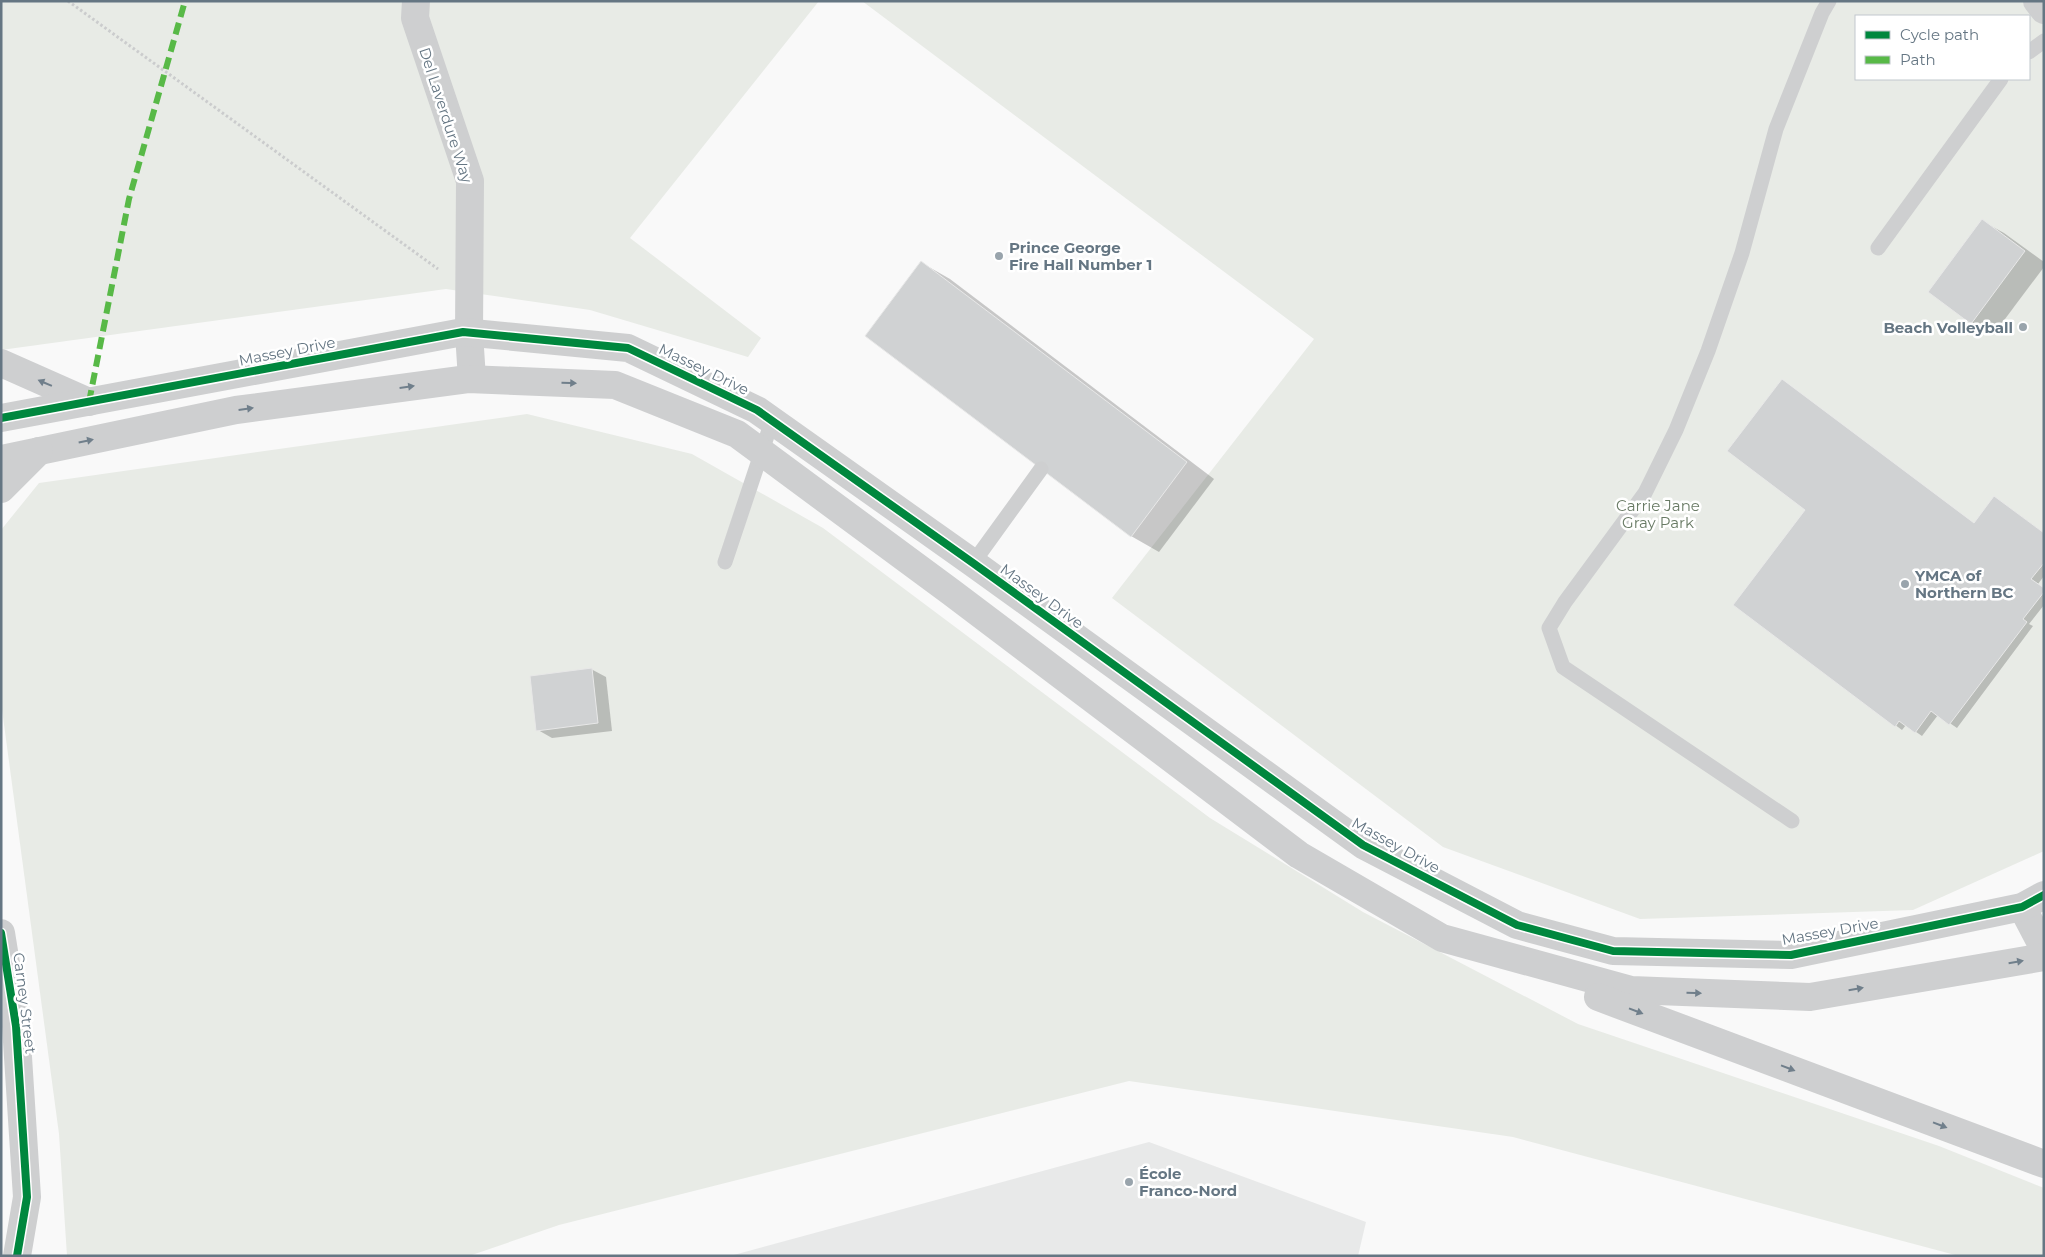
<svg xmlns="http://www.w3.org/2000/svg" width="2045" height="1257" font-family="Montserrat,sans-serif">
<style>
.built{fill:#e8e9e9}
.green{fill:#e8ebe6;fill-rule:evenodd}
.shadow{fill:#0003}
.building{fill:#d0d2d3;stroke:#e8e8e8}
.lines{fill:none;stroke-linecap:round;stroke-linejoin:round}
.path{stroke:#cbcccd;stroke-width:3;stroke-dasharray:2.5 2.5;stroke-linecap:butt}
.service{stroke:#cecfd0;stroke-width:15}
.minor{stroke:#cecfd0;stroke-width:28}
.tertiary{stroke:#cecfd0;stroke-width:28}
.quiet{stroke:#58b947;stroke-width:6;stroke-dasharray:12 6;stroke-linecap:butt}
.cycleway-casing{stroke:#fff;stroke-width:11}
.cycleway{stroke:#00873e;stroke-width:8}
.oneway{fill:#707f8b}
.poi-dot{fill:#99a4ac;stroke:#fff;stroke-width:2}
.labels{text-anchor:middle;dominant-baseline:central;stroke-width:5;stroke-linejoin:round;paint-order:stroke}
.street-label{font-size:15px;fill:#657683;stroke:#fff}
.poi-label{font-size:15px;font-weight:bold;fill:#657683;stroke:#fff;text-anchor:start}
.park-label{font-size:15px;fill:#687a64;stroke:#fff}
</style>
<rect width="100%" height="100%" fill="#f9f9f9"/>
<!-- built -->
<polygon class="built" points="1149,1142 1366,1222 1358,1256 730,1256"/>
<!-- green -->
<g class="green">
<polygon points="1,1 819,1 630,238 761,338 748,357 590,310 446,289 1,350"/>
<path d="M 862,1 L 2044,1 L 2044,851 L 1913,910 L 1640,919 L 1443,847 L 1112,598 L 1314,339 ZM 1856,16 L 2029,16 L 2029,79 L 1856,79 Z"/>
<polygon points="527,414 692,454 823,528 1210,818 1363,912 1578,1024 1939,1146 2044,1188 2044,1256 1959,1256 1513,1137 1129,1081 559,1225 469,1256 67,1256 59,1134 1,702 1,530 39,483"/>
</g>
<!-- shadow -->
<g class="shadow">
<polygon points="1982,221 2004,233 2044,262 2044,267 1993,335 1972,323"/>
<polygon points="922,263 950,279 1214,479 1159,552 1131,536"/>
<polygon points="1995,498 2044,533 2044,576 2038,584 2044,589 2044,605 2029,624 2033,626 1957,728 1938,715 1922,736 1906,725 1902,730 1734,605 1975,524"/>
<polygon points="591,669 606,677 612,731 552,738 538,730"/>
</g>
<!-- building -->
<g class="building">
<polygon points="1982,219 2025,251 1971,324 1928,292"/>
<polygon points="921,261 1187,462 1131,537 865,336"/>
<polygon points="1782,379 1974,523 1994,496 2044,533 2044,563 2031,579 2044,588 2044,592 2023,619 2027,622 1949,725 1931,711 1915,733 1899,721 1895,727 1733,605 1805,510 1727,451"/>
<polygon points="592,668 598,723 536,731 530,676"/>
</g>
<g class="lines">
<!-- path -->
<polyline class="path" points="68,1 438,269"/>
<!-- service -->
<g class="service">
<polyline points="2029,52 2044,41"/>
<polyline points="1878,248 2001,79"/>
<polyline points="725,562 772,421"/>
<polyline points="973,563 1041,469"/>
<polyline points="1792,821 1563,667 1549,628 1565,602 1645,493 1676,430 1708,351 1742,253 1776,129 1822,13 1829,1"/>
</g>
<!-- minor -->
<g class="minor">
<polyline points="416,1 415,18 470,181 469,333 472,379"/>
<polyline points="2037,1 2044,10"/>
<polyline points="2022,907 2044,949"/>
</g>
<!-- tertiary -->
<g class="tertiary">
<polyline points="1,363 89,402"/>
<polyline points="1,418 463,332 628,348 757,410 973,563 1363,845 1517,925 1613,951 1791,955 2022,907 2044,895"/>
<polyline points="1,459 236,410 468,379 615,385 737,434 951,592 1299,855 1442,938 1631,990 1810,997 2044,957"/>
<polyline points="1,489 39,451"/>
<polyline points="1,933 16,1026 27,1197 17,1256"/>
<polyline points="1598,997 2044,1164"/>
</g>
<!-- quiet -->
<polyline class="quiet" points="89,402 129,199 185,1"/>
<defs>
<g id="cycleway">
<polyline points="1,418 463,332 628,348 757,410 973,563 1363,845 1517,925 1613,951 1791,955 2022,907 2044,895"/>
<polyline points="1,933 16,1026 27,1197 17,1256"/>
</g>
</defs>
<!-- cycleway casing -->
<use href="#cycleway" class="cycleway-casing"/>
<!-- cycleway -->
<use href="#cycleway" class="cycleway"/>
</g>
<!-- one-way arrows -->
<defs><path id="oneway-solid" d="M-6-.8H1V-3.2L6.5 0L1 3.2V.8H-6Z" transform="scale(1.25)"/></defs>
<g class="oneway">
<use href="#oneway-solid" transform="translate(45 383) rotate(-157)"/>
<use href="#oneway-solid" transform="translate(569 383) rotate(2)"/>
<use href="#oneway-solid" transform="translate(407 387) rotate(-8)"/>
<use href="#oneway-solid" transform="translate(246 409) rotate(-8)"/>
<use href="#oneway-solid" transform="translate(86 441) rotate(-12)"/>
<use href="#oneway-solid" transform="translate(2016 962) rotate(-10)"/>
<use href="#oneway-solid" transform="translate(1856 989) rotate(-10)"/>
<use href="#oneway-solid" transform="translate(1694 993) rotate(2)"/>
<use href="#oneway-solid" transform="translate(1636 1011) rotate(21)"/>
<use href="#oneway-solid" transform="translate(1788 1068) rotate(21)"/>
<use href="#oneway-solid" transform="translate(1940 1125) rotate(21)"/>
</g>
<!-- markers -->
<g class="poi-dot">
<circle cx="999" cy="256" r="5"/>
<circle cx="2023" cy="327" r="5"/>
<circle cx="1905" cy="584" r="5"/>
<circle cx="1129" cy="1182" r="5"/>
</g>
<g class="labels">
<!-- street labels -->
<g class="street-label">
<text transform="translate(446 115) rotate(72)">Del Laverdure Way</text>
<text transform="translate(287 351) rotate(-11)">Massey Drive</text>
<text transform="translate(704 369) rotate(26)">Massey Drive</text>
<text transform="translate(1042 596) rotate(36)">Massey Drive</text>
<text transform="translate(1396 845) rotate(29)">Massey Drive</text>
<text transform="translate(1830 931) rotate(-10)">Massey Drive</text>
<text transform="translate(25 1003) rotate(83)">Carney Street</text>
</g>
<!-- poi labels -->
<g class="poi-label">
<text x="1009" y="247">Prince George<tspan x="1009" dy="17">Fire Hall Number 1</tspan></text>
<text x="2013" y="327" text-anchor="end">Beach Volleyball</text>
<text x="1915" y="575">YMCA of<tspan x="1915" dy="17">Northern BC</tspan></text>
<text x="1139" y="1173">École<tspan x="1139" dy="17">Franco-Nord</tspan></text>
</g>
<!-- park labels -->
<g class="park-label">
<text x="1658" y="505">Carrie Jane<tspan x="1658" dy="17">Gray Park</tspan></text>
</g>
</g>
<!-- border -->
<rect width="2045" height="1257" fill="none" stroke="#657683" stroke-width="5"/>
<!-- legend -->
<rect x="1855" y="15" width="175" height="65" fill="#ffffff" stroke="#c1c8cd"/>
<rect x="1865" y="31" width="25" height="8" fill="#00873e" stroke="#c1c8cd"/>
<text x="1900" y="40" font-size="15" fill="#657683">Cycle path</text>
<rect x="1865" y="56" width="25" height="8" fill="#58b947" stroke="#c1c8cd"/>
<text x="1900" y="65" font-size="15" fill="#657683">Path</text>
</svg>
